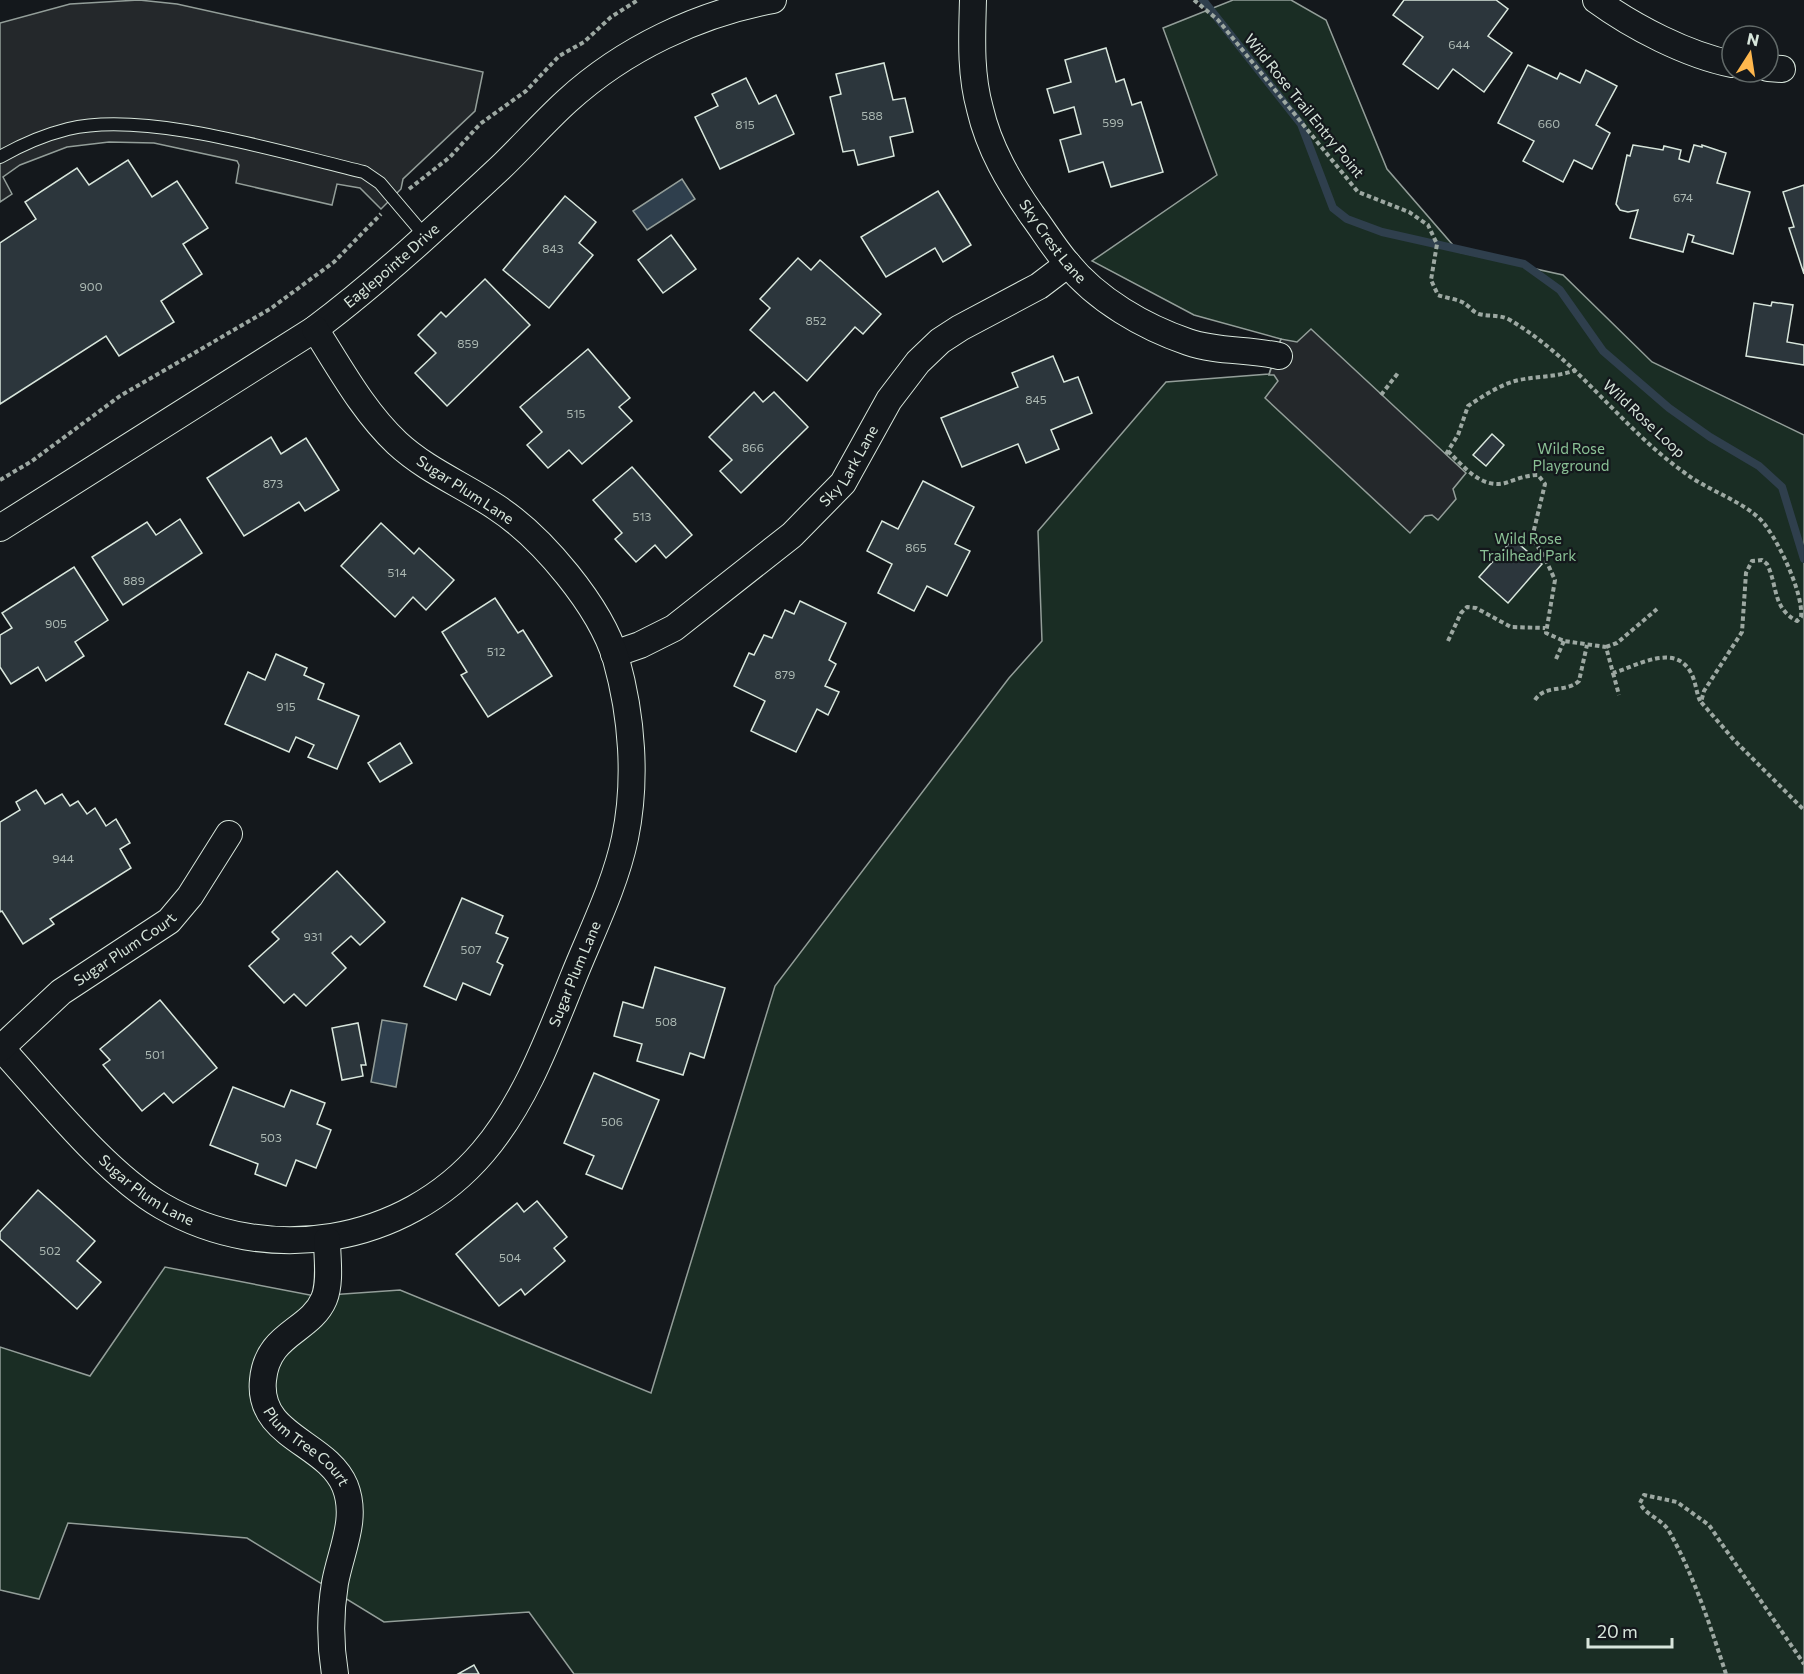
<svg xmlns="http://www.w3.org/2000/svg" width="1804" height="1674" font-family="Commissioner,sans-serif">
<style>
.green{fill:#1a2d24;stroke:#939e99;stroke-width:1.5}
.parking{fill:#24282b;stroke:#939e99;stroke-width:1.5}
.water{fill:#2f3f4d;stroke:#939e99;stroke-width:1.5}
.lines{fill:none;stroke-linecap:round;stroke-linejoin:round}
.stream{stroke:#2f3f4d;stroke-width:8}
.building{fill:#2c363c;stroke:#d8e6dc;stroke-width:1.5}
.service-casing{stroke:#d8e6dc;stroke-width:14}
.minor-casing{stroke:#d8e6dc;stroke-width:28}
.path{stroke:#9da8a2;stroke-width:4;stroke-dasharray:4.5 3;stroke-linecap:butt}
.service{stroke:#14181c;stroke-width:12}
.minor{stroke:#14181c;stroke-width:26}
.labels{text-anchor:middle;stroke-width:4.5;stroke-linejoin:round;paint-order:stroke}
.number-label{font-size:12px;fill:#adbab4}
.street-label{font-size:15px;fill:#d8e6dc;stroke:#14181c}
.park-label{font-size:15px;fill:#8ac095;stroke:#14181c}
</style>
<rect width="100%" height="100%" fill="#14181c"/>
<path class="green" d="M1233 0H1291L1326 20 1387 169 1459 252 1563 275 1652 362 1804 435V1674H574L529 1612 384 1622 247 1538 68 1523 39 1599 0 1590V1347L90 1376 165 1267 315 1296 400 1290 651 1393 775 986 1009 678 1042 641 1038 531 1166 382 1269 374 1281 339 1194 315 1092 261 1217 175 1163 28Z"/>
<g class="parking">
<path d="M139 0 177 4 483 72 475 111 403 179 401 189 381 209 360 188 337 184 332 205 236 183 239 165 237 161 154 143 109 142 67 147 20 165 3 177 12 194 0 202V23L70 4Z"/>
<path d="M1311 329 1466 473 1453 489 1456 499 1438 520 1432 515 1425 516 1410 533 1265 398 1278 381 1274 375H1269L1281 339 1297 342Z"/>
</g>
<g class="water">
<path d="M682 179 695 199 647 230 633 211Z"/>
<path d="M382 1020 407 1024 396 1087 371 1082Z"/>
</g>
<g class="lines">
<path class="stream" d="M1203 0 1301 124 1333 208 1347 219 1382 232 1524 264 1560 290 1603 351 1669 408 1710 437 1759 466 1782 487 1804 559"/>
</g>
<g class="building">
<path d="M1404 0H1496L1508 9 1488 36 1512 53 1484 92 1453 69 1438 89 1403 64 1423 37 1393 15Z"/>
<path d="M1106 48 1116 82 1124 79 1132 105 1141 102 1163 172 1111 187 1103 162 1069 172 1060 140 1081 134 1074 107 1054 113 1047 89 1071 82 1065 60Z"/>
<path d="M884 63 893 100 905 98 913 132 890 137 894 156 858 165 854 150 843 152 830 97 841 94 836 74Z"/>
<path d="M1528 65 1557 79 1560 73 1580 83 1586 70 1617 86 1596 125 1610 133 1592 169 1574 160 1563 182 1523 161 1534 141 1498 123Z"/>
<path d="M746 78 759 104 776 95 794 134 720 169 695 117 718 106 712 94Z"/>
<path d="M1633 145 1663 150 1664 146 1681 150 1679 159 1689 162 1694 145 1702 147V145L1726 153 1717 183 1750 192 1733 254 1692 242 1694 236 1688 234 1683 252 1630 238 1638 210 1628 212 1620 210 1616 204 1627 155 1630 156Z"/>
<path d="M128 160 152 197 177 181 208 228 183 244 202 274 161 301 174 322 119 356 106 336 0 404V243L36 219 25 202 77 168 89 185Z"/>
<path d="M1804 185V274L1789 228 1794 227 1783 192Z"/>
<path d="M938 191 971 245 943 262 935 248 886 277 861 237Z"/>
<path d="M565 196 596 222 579 243 593 255 549 308 503 270Z"/>
<path d="M671 235 696 269 663 293 638 260Z"/>
<path d="M798 258 811 270 820 260 881 314 863 334 855 327 807 381 750 330 770 308 760 299Z"/>
<path d="M485 279 530 325 447 406 415 373 436 353 418 335 441 312 446 317Z"/>
<path d="M1772 302 1793 305 1787 342 1804 345V365L1746 356 1754 303 1771 306Z"/>
<path d="M588 349 630 398 619 407 632 421 582 464 569 450 548 468 527 445 542 432 520 407Z"/>
<path d="M1053 356 1064 382 1078 377 1092 413 1051 430 1059 449 1026 463 1018 444 962 467 941 418 1018 387 1012 373Z"/>
<path d="M754 392 763 402 774 392 808 427 741 493 720 471 732 460 709 437Z"/>
<path d="M1492 434 1504 445 1486 466 1473 455Z"/>
<path d="M271 437 281 454 306 438 339 490 305 511 299 502 244 536 207 478Z"/>
<path d="M632 467 692 535 666 558 655 545 636 562 615 539 622 533 593 500Z"/>
<path d="M923 481 974 507 955 544 970 551 947 596 927 586 914 611 878 593 892 564 867 551 882 521 898 529Z"/>
<path d="M180 519 202 553 123 605 92 557 147 522 156 535Z"/>
<path d="M381 523 414 554 419 548 454 580 426 610 413 597 395 617 341 566Z"/>
<path d="M1513 539 1542 564 1508 603 1479 577Z"/>
<path d="M74 567 108 620 75 642 84 656 46 681 38 667 11 684 0 667V635L12 628 2 613Z"/>
<path d="M495 598 518 633 523 630 552 676 488 717 461 675 467 672 442 632Z"/>
<path d="M800 601 846 623 829 660 836 664 825 686 839 692 828 715 817 709 796 752 751 731 765 701 734 686 749 653 754 655 764 635 772 638 785 610 794 614Z"/>
<path d="M276 654 307 668 304 675 324 684 318 699 359 716 337 769 308 757 314 745 296 737 289 752 225 724 248 672 265 680Z"/>
<path d="M400 743 412 763 380 782 368 763Z"/>
<path d="M36 790 45 804 62 794 70 806 78 801 87 814 95 808 106 826 116 819 130 843 120 849 131 868 50 919 54 924 23 944 2 911 0 912V822L20 810 16 802Z"/>
<path d="M337 871 385 922 360 945 351 936 332 953 346 968 306 1006 294 994 284 1003 249 966 279 939 272 932Z"/>
<path d="M462 898 503 916 496 933 508 938 497 962 503 965 490 995 463 983 456 1000 424 986Z"/>
<path d="M655 967 725 988 704 1058 690 1053 683 1075 637 1061 642 1044 614 1036 623 1002 643 1008Z"/>
<path d="M160 1000 217 1068 173 1103 164 1093 142 1111 103 1065 110 1060 100 1049Z"/>
<path d="M358 1023 366 1065H361L363 1076 342 1080 332 1028Z"/>
<path d="M594 1073 659 1100 622 1189 586 1174 594 1156 564 1143Z"/>
<path d="M233 1087 284 1107 291 1090 325 1103 317 1124 331 1130 316 1168 296 1160 286 1186 255 1174 258 1164 210 1145Z"/>
<path d="M38 1190 95 1241 77 1261 101 1282 77 1309 0 1239V1232Z"/>
<path d="M537 1201 567 1237 554 1248 565 1261 525 1295 521 1289 499 1306 456 1254 517 1203 524 1212Z"/>
<path d="M474 1665 479 1674H458Z"/>
</g>
<g class="lines">
<g class="service-casing">
<path id="service" d="M0 157C21 145 44 135 68 129 147 110 283 153 364 172L380 183 425 236"/>
</g>
<g class="minor-casing">
<g id="minor">
<path id="s1" d="M973 0C972 37 970 73 980 109 989 148 1009 182 1032 215 1044 231 1054 248 1067 263 1097 300 1144 327 1188 342 1217 352 1249 349 1279 356"/>
<path d="M1596 0C1633 27 1687 55 1732 64"/>
<path d="M1768 68 1782 69"/>
<path id="s2" d="M0 528 315 329C380 280 440 224 500 168 523 146 544 122 567 101 624 49 698 14 773 0"/>
<path id="s3" d="M614 654 640 645 674 628 792 535 843 483 889 400 918 362 940 341 960 328 1039 286 1068 264"/>
<path id="s4" d="M0 1047C45 1096 105 1173 162 1206 267 1267 404 1245 483 1152 525 1103 549 1037 573 978 591 933 615 886 625 838 637 780 632 716 616 659 600 606 542 537 496 507 463 485 426 470 397 443 363 411 340 368 315 329"/>
<path id="s5" d="M1 1048 61 992 169 921 190 896 229 834"/>
<path id="s6" d="M327 1240C327 1257 331 1282 324 1299 310 1332 267 1333 263 1380 257 1437 327 1442 345 1486 358 1519 341 1550 335 1583 330 1613 330 1644 335 1674"/>
</g>
</g>
<g class="path">
<path d="M1194 0 1218 20 1358 192 1409 212 1428 225 1437 244 1431 280 1438 295C1446 298 1457 299 1464 303 1469 306 1473 312 1479 314 1490 317 1499 314 1510 320 1578 360 1621 428 1685 473 1707 490 1738 499 1759 518 1776 534 1804 594 1801 617L1797 621C1772 608 1778 586 1767 564L1762 560 1752 561 1746 573 1742 632 1704 691 1701 702 1734 740 1804 810"/>
<path d="M409 189 450 157 480 124 526 91 559 56 584 42 611 17 638 0"/>
<path d="M1381 395 1398 373"/>
<path d="M1448 451C1463 466 1481 489 1505 483 1515 480 1526 475 1538 475L1545 484 1532 538 1544 556 1555 580 1546 633 1564 641 1606 647 1613 673C1637 666 1675 642 1691 673 1696 682 1696 692 1700 701"/>
<path d="M1446 454 1458 435 1468 406C1483 396 1501 384 1519 380 1539 376 1557 377 1576 370"/>
<path d="M0 480 32 461 120 396 270 309 334 262 381 214"/>
<path d="M1448 641 1461 613 1467 607 1476 608 1511 627 1545 628"/>
<path d="M1606 647 1617 643 1657 609"/>
<path d="M1556 659 1564 641"/>
<path d="M1613 673 1619 695"/>
<path d="M1535 700C1545 684 1566 693 1579 681L1587 645"/>
<path d="M1726 1674C1710 1625 1694 1576 1669 1531 1662 1519 1645 1515 1640 1503L1644 1495 1677 1502 1709 1525 1804 1664"/>
</g>
<use href="#service" class="service"/>
<use href="#minor" class="minor"/>
</g>
<g class="labels">
<g class="number-label">
<text x="1459" y="49">644</text>
<text x="872" y="120">588</text>
<text x="1113" y="127">599</text>
<text x="1549" y="128">660</text>
<text x="745" y="129">815</text>
<text x="1683" y="202">674</text>
<text x="553" y="253">843</text>
<text x="91" y="291">900</text>
<text x="816" y="325">852</text>
<text x="468" y="348">859</text>
<text x="1036" y="404">845</text>
<text x="576" y="418">515</text>
<text x="753" y="452">866</text>
<text x="273" y="488">873</text>
<text x="642" y="521">513</text>
<text x="916" y="552">865</text>
<text x="397" y="577">514</text>
<text x="134" y="585">889</text>
<text x="56" y="628">905</text>
<text x="496" y="656">512</text>
<text x="785" y="679">879</text>
<text x="286" y="711">915</text>
<text x="63" y="863">944</text>
<text x="313" y="941">931</text>
<text x="471" y="954">507</text>
<text x="666" y="1026">508</text>
<text x="155" y="1059">501</text>
<text x="612" y="1126">506</text>
<text x="271" y="1142">503</text>
<text x="50" y="1255">502</text>
<text x="510" y="1262">504</text>
</g>
<g class="street-label">
<text transform="translate(1304 106) rotate(51)" y="5">Wild Rose Trail Entry Point</text>
<text dy="5" stroke="none"><textPath href="#s1" startOffset="262">Sky Crest Lane</textPath></text>
<text dy="5" stroke="none"><textPath href="#s2" startOffset="472">Eaglepointe Drive</textPath></text>
<text transform="translate(1644 419) rotate(43)" y="5">Wild Rose Loop</text>
<text dy="5" stroke="none"><textPath href="#s3" startOffset="306">Sky Lark Lane</textPath></text>
<text transform="translate(465 490) rotate(33)" y="5">Sugar Plum Lane</text>
<text dy="5" stroke="none"><textPath href="#s5" startOffset="159">Sugar Plum Court</textPath></text>
<text dy="5" stroke="none"><textPath href="#s4" startOffset="782">Sugar Plum Lane</textPath></text>
<text dy="5" stroke="none"><textPath href="#s4" startOffset="206">Sugar Plum Lane</textPath></text>
<text dy="5" stroke="none"><textPath href="#s6" startOffset="248">Plum Tree Court</textPath></text>
</g>
<g class="park-label">
<text x="1571" y="454">Wild Rose<tspan x="1571" dy="17">Playground</tspan></text>
<text x="1528" y="544">Wild Rose<tspan x="1528" dy="17">Trailhead Park</tspan></text>
</g>
</g>
<g transform="translate(1750 54) rotate(12)"><circle r="28" fill="#14181c" stroke="#626a69" stroke-width="1.5"/>
<path d="M0-4.5L10 22L0 15L-10 22Z" fill="#ffb74d"/>
<text y="-9" font-size="16" font-weight="bold" text-anchor="middle" fill="#d8e6dc">N</text>
</g>
<path d="M1588 1638v9h84v-9" fill="none" stroke="#d8e6dc" stroke-width="3"/>
<text x="1597" y="1638" font-size="18" fill="#d8e6dc" stroke="#14181c" stroke-width="4.5" paint-order="stroke">20 m</text>
</svg>
